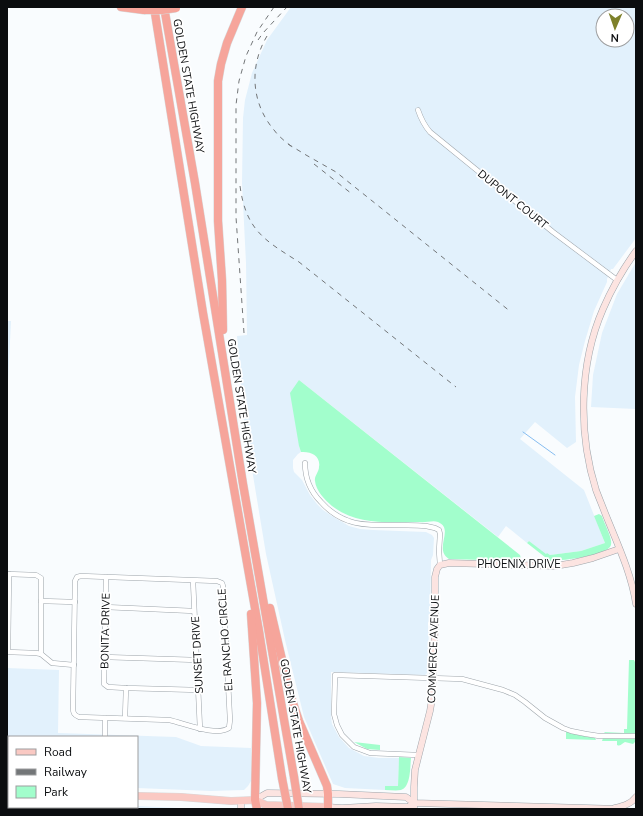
<svg xmlns="http://www.w3.org/2000/svg" width="643" height="816" font-family="'Nunito Sans',sans-serif">
<style>
.built{fill:#e2f1fc;fill-rule:evenodd}
.green{fill:#a2fecc}
.lines{fill:none;stroke-linecap:round;stroke-linejoin:round}
.stream{stroke:#86bdf1;stroke-width:1}
.street-casing{stroke:#9ea5ab;stroke-width:5.5}
.secondary-casing{stroke:#9ea5ab;stroke-width:7}
.primary-casing{stroke:#d8d8d9;stroke-width:8}
.highway-casing{stroke:#d8d8d9;stroke-width:9}
.street{stroke:#fff;stroke-width:4.5}
.secondary{stroke:#fce4e1;stroke-width:6}
.primary{stroke:#fac9c3;stroke-width:7}
.highway{stroke:#f6a59b;stroke-width:8}
.rail{stroke:#737678;stroke-width:1;stroke-dasharray:5 5;stroke-linecap:butt}
.highway-bridge-casing{stroke:#d8d8d9;stroke-width:9;stroke-linecap:butt}
.highway-bridge{stroke:#f6a59b;stroke-width:8}
.labels{text-anchor:middle;stroke-width:3.5;stroke-linejoin:round;paint-order:stroke}
.street-label{font-size:11px;fill:#0b0d0f;stroke:#fff}
</style>
<rect width="100%" height="100%" fill="#f9fcfe"/>
<g class="built">
<path d="M291 7H636V238L613 269H611L607 279V282L594 311 585 341 579 365 575 397 576 442 567 448 535 422 520 439 584 490 605 543 581 551 550 555 547 553 546 555 529 541 527 543 506 526 498 537 299 380V446L301 452 298 454 293 460V468L294 472 302 480 310 495 317 504 323 510 332 516 349 526 360 529 373 530 426 532 432 535 434 538 433 555 431 560 430 620 428 623V629L429 630 427 673 425 675 331 672V717L332 724 339 737 349 748 364 756 379 758H399L398 786H385V790L345 788 333 784 304 717 285 640 266 554 244 421 237 336 247 335 246 263 242 183 243 118 245 100 252 73 267 40ZM603 16H627V40H603Z"/>
<path d="M636 262V409L591 407 593 375 602 333 617 294Z"/>
<path d="M7 321H11L7 403Z"/>
<path d="M7 668 59 670 58 733 176 737 201 746 251 748V781L248 786 244 790 211 791 137 788V737H9V784H7Z"/>
<path d="M7 800H9V807H52V809H7Z"/>
<path d="M137 806 199 809H62V807H137Z"/>
</g>
<g class="green">
<path d="M299 380 520 555 521 559 517 561 449 559C433 549 455 529 438 522 433 520 425 523 420 522 389 522 358 526 332 506 325 500 316 491 315 481 314 476 319 472 319 467 321 456 311 451 301 452L299 446 290 393Z"/>
<path d="M599 514 602 516C604 523 613 539 611 545 608 556 563 560 552 561H550L527 543 529 541 546 554 547 553 550 555 581 551 605 543 594 516Z"/>
<path d="M629 660H634L635 662V735L605 733 604 732 624 733V729H627Z"/>
<path d="M566 732H568L578 735 595 738 596 740 566 739Z"/>
<path d="M603 738 635 739V742L633 744 625 742C622 743 621 747 617 745V741H602Z"/>
<path d="M354 742 380 745V750L367 749Z"/>
<path d="M399 757 411 758C410 767 411 787 401 790 396 791 390 790 385 790V786H398Z"/>
</g>
<g class="lines">
<path class="stream" d="M523 432 555 455"/>
<g class="street-casing">
<g id="street">
<path d="M418 110C421 119 424 125 430 132L553 232 617 280"/>
<path d="M305 463C305 478 310 491 321 502 329 511 337 517 349 521 359 525 371 525 382 525 397 525 411 525 426 526L435 528 439 530 440 534 439 551 440 565"/>
<path d="M7 574 36 575 41 578V654"/>
<path d="M81 576 217 581 222 583 223 586 230 720 229 728C216 737 184 723 169 720L79 717C74 715 73 713 73 708L75 581 77 577Z"/>
<path d="M106 577 104 684 108 687 126 688 198 690"/>
<path d="M193 581 200 729"/>
<path d="M41 601 75 602"/>
<path d="M105 607 194 611"/>
<path d="M7 652 36 653 41 654 52 663 74 665"/>
<path d="M8 652 9 574"/>
<path d="M104 657 197 660"/>
<path d="M125 718 126 688"/>
<path d="M105 737V718"/>
<path d="M418 755 370 753 354 747 342 735 337 725 334 714 335 675 462 679 503 690 515 695 525 702 545 718 563 728 571 731 586 734 599 736H636"/>
</g>
</g>
<g class="secondary-casing">
<g id="secondary">
<path d="M636 251C623 269 612 288 603 309 579 364 578 433 596 490 599 498 602 505 605 513 617 543 631 572 636 604"/>
<path d="M255 800 267 793 339 794 406 797 414 803 621 809"/>
<path d="M328 807 342 808 376 806 408 807 414 803"/>
<path d="M615 808C623 806 631 804 636 797"/>
<path d="M57 809V807"/>
<path d="M241 809V801"/>
<path d="M414 809V787L415 770 418 758 430 711 432 699 435 626V577L437 569 440 565 449 563 555 566 573 563 593 558 619 549"/>
</g>
</g>
<g class="primary-casing">
<g id="primary">
<path d="M7 794H9"/>
<path d="M137 796 181 797 231 801 255 800 266 805 328 807"/>
</g>
</g>
<g class="highway-casing">
<g id="highway">
<path d="M121 7 144 10"/>
<path d="M154 7 203 313 259 631 282 778"/>
<path d="M164 7 195 183 243 484 294 777"/>
<path d="M223 330 222 280 218 221V81L221 64 227 43 242 7"/>
<path d="M270 608 290 694 299 721 327 786 328 794V809"/>
<path d="M251 614 257 703 255 800 257 809"/>
</g>
</g>
<use href="#street" class="street"/>
<use href="#secondary" class="secondary"/>
<use href="#primary" class="primary"/>
<use href="#highway" class="highway"/>
<g class="rail">
<path d="M267 36C249 66 251 103 274 130 279 137 286 142 292 147"/>
<path d="M258 40 263 33 287 7"/>
<path d="M288 144 306 155 336 172 511 312"/>
<path d="M314 164 352 194"/>
<path d="M240 186C246 230 264 240 299 262L456 387"/>
<path d="M244 333 236 217V105L239 81 246 56 257 32 274 7"/>
</g>
<g class="highway-bridge-casing">
<g id="highway-bridge">
<path d="M144 10H162L176 8"/>
<path d="M294 777 299 809"/>
<path d="M282 778 288 809"/>
</g>
</g>
<use href="#highway-bridge" class="highway-bridge"/>
</g>
<g class="labels">
<g class="street-label">
<text transform="translate(189 86) rotate(80)" y="4">GOLDEN STATE HIGHWAY</text>
<text transform="translate(513 199) rotate(39)" y="4">DUPONT COURT</text>
<text transform="translate(242 406) rotate(81)" y="4">GOLDEN STATE HIGHWAY</text>
<text x="519" y="568">PHOENIX DRIVE</text>
<text transform="translate(105 631) rotate(-89)" y="4">BONITA DRIVE</text>
<text transform="translate(225 640) rotate(-94)" y="4">EL RANCHO CIRCLE</text>
<text transform="translate(433 649) rotate(-88)" y="4">COMMERCE AVENUE</text>
<text transform="translate(197 655) rotate(-93)" y="4">SUNSET DRIVE</text>
<text transform="translate(296 726) rotate(80)" y="4">GOLDEN STATE HIGHWAY</text>
</g>
</g>
<rect width="643" height="816" fill="none" stroke="#0b0d0f" stroke-width="16"/>
<rect x="8" y="736" width="130" height="72" fill="#ffffff" stroke="#9d9e9f"/>
<rect x="16" y="749" width="20" height="6" fill="#fac9c3" stroke="#9d9e9f"/>
<text x="44" y="756" font-size="12" fill="#0b0d0f">Road</text>
<rect x="16" y="769" width="20" height="6" fill="#737678" stroke="#9d9e9f"/>
<text x="44" y="776" font-size="12" fill="#0b0d0f">Railway</text>
<rect x="16" y="786" width="20" height="12" fill="#a2fecc" stroke="#9d9e9f"/>
<text x="44" y="796" font-size="12" fill="#0b0d0f">Park</text>
<g transform="translate(615 28) rotate(182)"><circle r="19" fill="#ffffff" stroke="#9d9e9f"/>
<path d="M0-3L7 15L0 10L-7 15Z" fill="#7e812b"/>
<text y="-6" font-size="11" font-weight="bold" text-anchor="middle" fill="#0b0d0f">N</text>
</g>
</svg>
